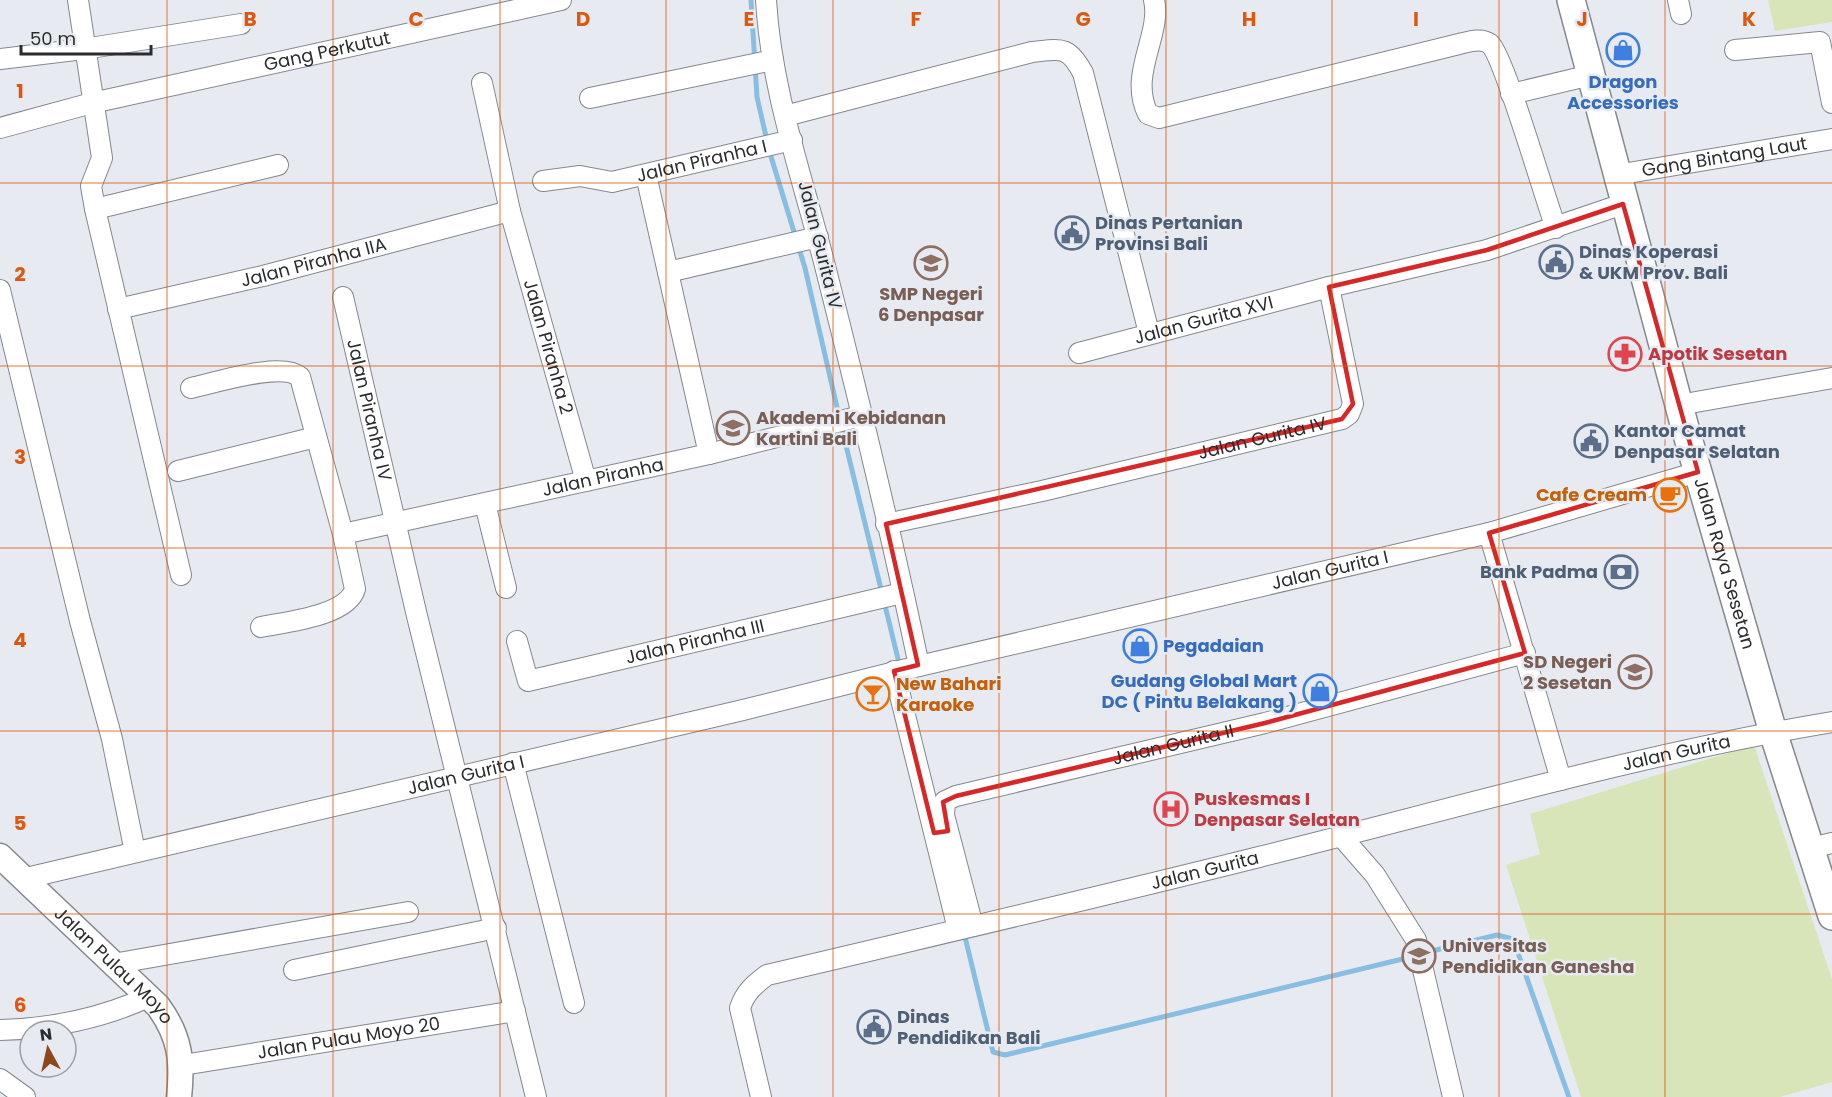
<svg xmlns="http://www.w3.org/2000/svg" width="1832" height="1097" font-family="Poppins,sans-serif">
<style>
.green{fill:#d7e5b8}
.lines{fill:none;stroke-linecap:round;stroke-linejoin:round}
.stream{stroke:#88bee1;stroke-width:5}
.minor-casing{stroke:#84888d;stroke-width:22}
.tertiary-casing{stroke:#84888d;stroke-width:27}
.secondary-casing{stroke:#84888d;stroke-width:30}
.minor{stroke:#fff;stroke-width:20}
.tertiary{stroke:#fff;stroke-width:24}
.secondary{stroke:#fff;stroke-width:27}
.marked{fill:none;stroke:#d62828;stroke-width:4.5;stroke-linejoin:round}
.grid{fill:none;stroke:#de570e;stroke-width:1.5;stroke-opacity:0.55}
.labels{text-anchor:middle;stroke-width:5;stroke-linejoin:round;paint-order:stroke}
.street-label{font-size:18px;fill:#2a2c2e;stroke:#e7ebf1}
.shop-label{font-size:18px;font-weight:bold;fill:#366cbe;stroke:#e7ebf1}
.service-label{font-size:18px;font-weight:bold;fill:#4e5e75;stroke:#e7ebf1;text-anchor:start}
.education-label{font-size:18px;font-weight:bold;fill:#785e54;stroke:#e7ebf1;text-anchor:start}
.health-label{font-size:18px;font-weight:bold;fill:#be3a42;stroke:#e7ebf1;text-anchor:start}
.food-label{font-size:18px;font-weight:bold;fill:#c56008;stroke:#e7ebf1;text-anchor:end}
.grid-label{font-size:20px;text-anchor:middle;font-weight:bold;fill:#de570e;stroke:#e7ebf1;stroke-width:5;stroke-linejoin:round;paint-order:stroke}
</style>
<rect width="100%" height="100%" fill="#e7ebf1"/>
<g class="green">
<path d="M1768 0H1832V22L1775 31Z"/>
<path d="M1754 745 1832 979V1082L1780 1097H1581L1506 865 1540 854 1530 814Z"/>
</g>
<g class="lines">
<g class="stream">
<path d="M751 0 757 97 767 141"/>
<path d="M769 150 805 268 839 416"/>
<path d="M841 425 900 667"/>
<path d="M964 933 993 1052 1005 1055 1415 956"/>
<path d="M1424 953 1497 935 1513 939 1569 1097"/>
</g>
<g class="minor-casing">
<g id="minor">
<path d="M78 0 102 158 91 186 95 209 181 575"/>
<path d="M1154 0C1162 35 1128 74 1148 114L1159 118 1459 44C1468 42 1481 37 1490 44 1504 56 1545 199 1556 228"/>
<path d="M1678 0 1681 14"/>
<path d="M1735 50 1820 42 1832 103"/>
<path d="M0 59 84 49 241 24"/>
<path id="s1" d="M482 83 510 211 586 481"/>
<path d="M1511 94 1591 75"/>
<path d="M590 98 773 60"/>
<path d="M785 116 1032 52C1061 49 1068 45 1083 73L1149 333"/>
<path id="s2" d="M0 128 92 103 561 0"/>
<path d="M646 175 709 454"/>
<path id="s3" d="M1616 175 1832 139"/>
<path id="s4" d="M543 181 580 176 612 182 792 140"/>
<path d="M95 209 278 165"/>
<path d="M668 272 818 237"/>
<path d="M0 290 80 621 112 739 135 852"/>
<path id="s5" d="M343 297 417 616 536 1097"/>
<path id="s6" d="M118 309 263 276 510 211"/>
<path id="s7" d="M1079 353 1329 287 1487 250 1623 204"/>
<path d="M191 388C215 383 282 361 300 377L343 534 355 589C347 616 286 622 261 627"/>
<path d="M1679 405 1832 378"/>
<path d="M178 471 316 437"/>
<path d="M485 504 506 588"/>
<path id="s8" d="M886 524 1042 491 1342 419 1349 414 1353 404 1329 287"/>
<path d="M1489 533 1561 780"/>
<path id="s9" d="M343 534 709 454 861 416"/>
<path id="s10" d="M517 641 528 681 902 593"/>
<path id="s11" d="M919 666 1489 533 1698 472"/>
<path d="M894 671 958 929"/>
<path d="M513 763 574 1003"/>
<path d="M1341 836 1375 875 1416 940 1453 1097"/>
<path d="M1810 848 1832 843"/>
<path id="s12" d="M22 879 743 710 919 666C891 531 858 396 824 262 802 176 771 89 766 0"/>
<path id="s13" d="M973 926 944 815 945 801 956 796 1265 723 1525 653"/>
<path d="M113 964 408 912"/>
<path d="M294 970 496 928"/>
<path d="M0 1030C50 1029 103 1018 148 997"/>
<path id="s14" d="M183 1065 515 1011"/>
<path d="M0 1079 25 1097"/>
<path id="s15" d="M761 1097 740 1008C745 992 755 984 767 975 931 936 1096 898 1259 857 1449 810 1639 754 1832 722"/>
</g>
</g>
<g class="tertiary-casing">
<g id="tertiary">
<path id="s16" d="M0 856 158 1006C180 1036 183 1061 179 1097"/>
</g>
</g>
<g class="secondary-casing">
<g id="secondary">
<path id="s17" d="M1571 0 1684 424 1773 732 1832 916"/>
</g>
</g>
<use href="#minor" class="minor"/>
<use href="#tertiary" class="tertiary"/>
<use href="#secondary" class="secondary"/>
</g>
<path class="marked" d="M1623 204 1698 472 1489 533 1525 653 1265 723 956 796 943 802 948 831 934 833 894 671 918 665 886 524 1342 419 1353 404 1329 287 1487 250Z"/>
<path class="grid" d="M167 0V1097M333 0V1097M500 0V1097M666 0V1097M833 0V1097M999 0V1097M1166 0V1097M1332 0V1097M1499 0V1097M1665 0V1097M0 183H1832M0 366H1832M0 548H1832M0 731H1832M0 914H1832"/>
<defs>
<g id="shop-ring" transform="scale(1.725)"><circle r="9.5" fill="#e7ebf1" stroke="#3f7fe0" stroke-width="1.5"/><path d="M-5-2.5h2.3a2.7 3.5 0 0 1 5.4 0H5L5.5 6h-11ZM-1.5-2.5h3a1.5 2.3 0 0 0-3 0Z" fill="#3f7fe0"/></g>
<g id="civic-ring" transform="scale(1.725)"><circle r="9.5" fill="#e7ebf1" stroke="#5c6f8a" stroke-width="1.5"/><path d="M-.6-6.5H3V-4.5H.6V-3L4-1V1h2V6H-6V1h2V-1L-.6-3ZM-1.2 2.5V6h2.4V2.5Z" fill="#5c6f8a"/></g>
<g id="school-ring" transform="scale(1.725)"><circle r="9.5" fill="#e7ebf1" stroke="#8d6e63" stroke-width="1.5"/><path d="M0-5L7-2L0 1L-7-2ZM-4 1L0 2.5L4 1V4Q0 6-4 4Z" fill="#8d6e63"/></g>
<g id="pharmacy-ring" transform="scale(1.725)"><circle r="9.5" fill="#e7ebf1" stroke="#e0444e" stroke-width="1.5"/><path d="M-2-6h4v4h4v4h-4v4h-4v-4h-4v-4h4Z" fill="#e0444e"/></g>
<g id="university-ring" transform="scale(1.725)"><circle r="9.5" fill="#e7ebf1" stroke="#8d6e63" stroke-width="1.5"/><path d="M0-5L7-2L0 1L-7-2ZM-4 1L0 2.5L4 1V4Q0 6-4 4Z" fill="#8d6e63"/></g>
<g id="cafe-ring" transform="scale(1.725)"><circle r="9.5" fill="#e7ebf1" stroke="#e8710a" stroke-width="1.5"/><path d="M-5.5-4.5H6V0H3Q3 3.5 0 3.5H-2.5Q-5.5 3.5-5.5 0ZM3-3.2v2h1.7v-2ZM-6 4.5H4V6H-6Z" fill="#e8710a"/></g>
<g id="bank-ring" transform="scale(1.725)"><circle r="9.5" fill="#e7ebf1" stroke="#5c6f8a" stroke-width="1.5"/><path d="M-6-4H6V4H-6ZM0-2.3a2.3 2.3 0 1 0 0 4.6a2.3 2.3 0 1 0 0-4.6Z" fill="#5c6f8a"/></g>
<g id="bar-ring" transform="scale(1.725)"><circle r="9.5" fill="#e7ebf1" stroke="#e8710a" stroke-width="1.5"/><path d="M-6-5H6L.8 .8V4.5H3.5V6h-7V4.5H-.8V.8Z" fill="#e8710a"/></g>
<g id="hospital-ring" transform="scale(1.725)"><circle r="9.5" fill="#e7ebf1" stroke="#e0444e" stroke-width="1.5"/><path d="M-5-5h3v3.5h4V-5h3V5h-3V1.5h-4V5h-3Z" fill="#e0444e"/></g>
</defs>
<g fill-rule="evenodd">
<use href="#shop-ring" x="1623" y="50"/>
<use href="#civic-ring" x="1072" y="233"/>
<use href="#civic-ring" x="1556" y="262"/>
<use href="#school-ring" x="931" y="263"/>
<use href="#pharmacy-ring" x="1625" y="354"/>
<use href="#university-ring" x="733" y="428"/>
<use href="#civic-ring" x="1591" y="441"/>
<use href="#cafe-ring" x="1670" y="495"/>
<use href="#bank-ring" x="1621" y="572"/>
<use href="#shop-ring" x="1140" y="646"/>
<use href="#school-ring" x="1635" y="672"/>
<use href="#shop-ring" x="1320" y="691"/>
<use href="#bar-ring" x="873" y="694"/>
<use href="#hospital-ring" x="1171" y="809"/>
<use href="#university-ring" x="1419" y="956"/>
<use href="#civic-ring" x="874" y="1027"/>
</g>
<g class="labels">
<g class="street-label">
<text dy="6" stroke="none"><textPath href="#s2" startOffset="336">Gang Perkutut</textPath></text>
<text dy="6" stroke="none"><textPath href="#s3" startOffset="110">Gang Bintang Laut</textPath></text>
<text dy="6" stroke="none"><textPath href="#s4" startOffset="162">Jalan Piranha I</textPath></text>
<text transform="translate(820 245) rotate(76)" y="6">Jalan Gurita IV</text>
<text dy="6" stroke="none"><textPath href="#s6" startOffset="201">Jalan Piranha IIA</textPath></text>
<text dy="6" stroke="none"><textPath href="#s7" startOffset="129">Jalan Gurita XVI</textPath></text>
<text dy="6" stroke="none"><textPath href="#s1" startOffset="272">Jalan Piranha 2</textPath></text>
<text dy="6" stroke="none"><textPath href="#s5" startOffset="116">Jalan Piranha IV</textPath></text>
<text dy="6" stroke="none"><textPath href="#s8" startOffset="386">Jalan Gurita IV</textPath></text>
<text dy="6" stroke="none"><textPath href="#s9" startOffset="266">Jalan Piranha</textPath></text>
<text dy="6" stroke="none"><textPath href="#s17" startOffset="584">Jalan Raya Sesetan</textPath></text>
<text dy="6" stroke="none"><textPath href="#s11" startOffset="422">Jalan Gurita I</textPath></text>
<text dy="6" stroke="none"><textPath href="#s10" startOffset="213">Jalan Piranha III</textPath></text>
<text dy="6" stroke="none"><textPath href="#s13" startOffset="364">Jalan Gurita II</textPath></text>
<text dy="6" stroke="none"><textPath href="#s15" startOffset="1071">Jalan Gurita</textPath></text>
<text dy="6" stroke="none"><textPath href="#s12" startOffset="456">Jalan Gurita I</textPath></text>
<text dy="6" stroke="none"><textPath href="#s15" startOffset="585">Jalan Gurita</textPath></text>
<text dy="6" stroke="none"><textPath href="#s16" startOffset="158">Jalan Pulau Moyo</textPath></text>
<text dy="6" stroke="none"><textPath href="#s14" startOffset="168">Jalan Pulau Moyo 20</textPath></text>
</g>
<g class="shop-label">
<text x="1623" y="88">Dragon<tspan x="1623" dy="21">Accessories</tspan></text>
<text x="1163" y="652" text-anchor="start">Pegadaian</text>
<text x="1297" y="687" text-anchor="end">Gudang Global Mart<tspan x="1297" dy="21">DC ( Pintu Belakang )</tspan></text>
</g>
<g class="service-label">
<text x="1095" y="229">Dinas Pertanian<tspan x="1095" dy="21">Provinsi Bali</tspan></text>
<text x="1579" y="258">Dinas Koperasi<tspan x="1579" dy="21">&amp; UKM Prov. Bali</tspan></text>
<text x="1614" y="437">Kantor Camat<tspan x="1614" dy="21">Denpasar Selatan</tspan></text>
<text x="1598" y="578" text-anchor="end">Bank Padma</text>
<text x="897" y="1023">Dinas<tspan x="897" dy="21">Pendidikan Bali</tspan></text>
</g>
<g class="education-label">
<text x="931" y="300" text-anchor="middle">SMP Negeri<tspan x="931" dy="21">6 Denpasar</tspan></text>
<text x="756" y="424">Akademi Kebidanan<tspan x="756" dy="21">Kartini Bali</tspan></text>
<text x="1612" y="668" text-anchor="end">SD Negeri<tspan x="1612" dy="21">2 Sesetan</tspan></text>
<text x="1442" y="952">Universitas<tspan x="1442" dy="21">Pendidikan Ganesha</tspan></text>
</g>
<g class="health-label">
<text x="1648" y="360">Apotik Sesetan</text>
<text x="1194" y="805">Puskesmas I<tspan x="1194" dy="21">Denpasar Selatan</tspan></text>
</g>
<g class="food-label">
<text x="1647" y="501">Cafe Cream</text>
<text x="896" y="690" text-anchor="start">New Bahari<tspan x="896" dy="21">Karaoke</tspan></text>
</g>
</g>
<g class="grid-label">
<text x="250" y="26">B</text>
<text x="416" y="26">C</text>
<text x="583" y="26">D</text>
<text x="749" y="26">E</text>
<text x="916" y="26">F</text>
<text x="1083" y="26">G</text>
<text x="1249" y="26">H</text>
<text x="1416" y="26">I</text>
<text x="1582" y="26">J</text>
<text x="1749" y="26">K</text>
<text x="20" y="98">1</text>
<text x="20" y="281">2</text>
<text x="20" y="464">3</text>
<text x="20" y="647">4</text>
<text x="20" y="830">5</text>
<text x="20" y="1012">6</text>
</g>
<g transform="translate(48 1049) rotate(352)"><circle r="28" fill="#e7ebf1" stroke="#9b9fa3" stroke-width="1.5"/>
<path d="M0-4.5L10 22L0 15L-10 22Z" fill="#8c471d"/>
<text y="-9" font-size="16" font-weight="bold" text-anchor="middle" fill="#2a2c2e">N</text>
</g>
<path d="M21 45v9h130v-9" fill="none" stroke="#2a2c2e" stroke-width="3"/>
<text x="30" y="45" font-size="18" fill="#2a2c2e" stroke="#e7ebf1" stroke-width="4.5" paint-order="stroke">50 m</text>
</svg>
